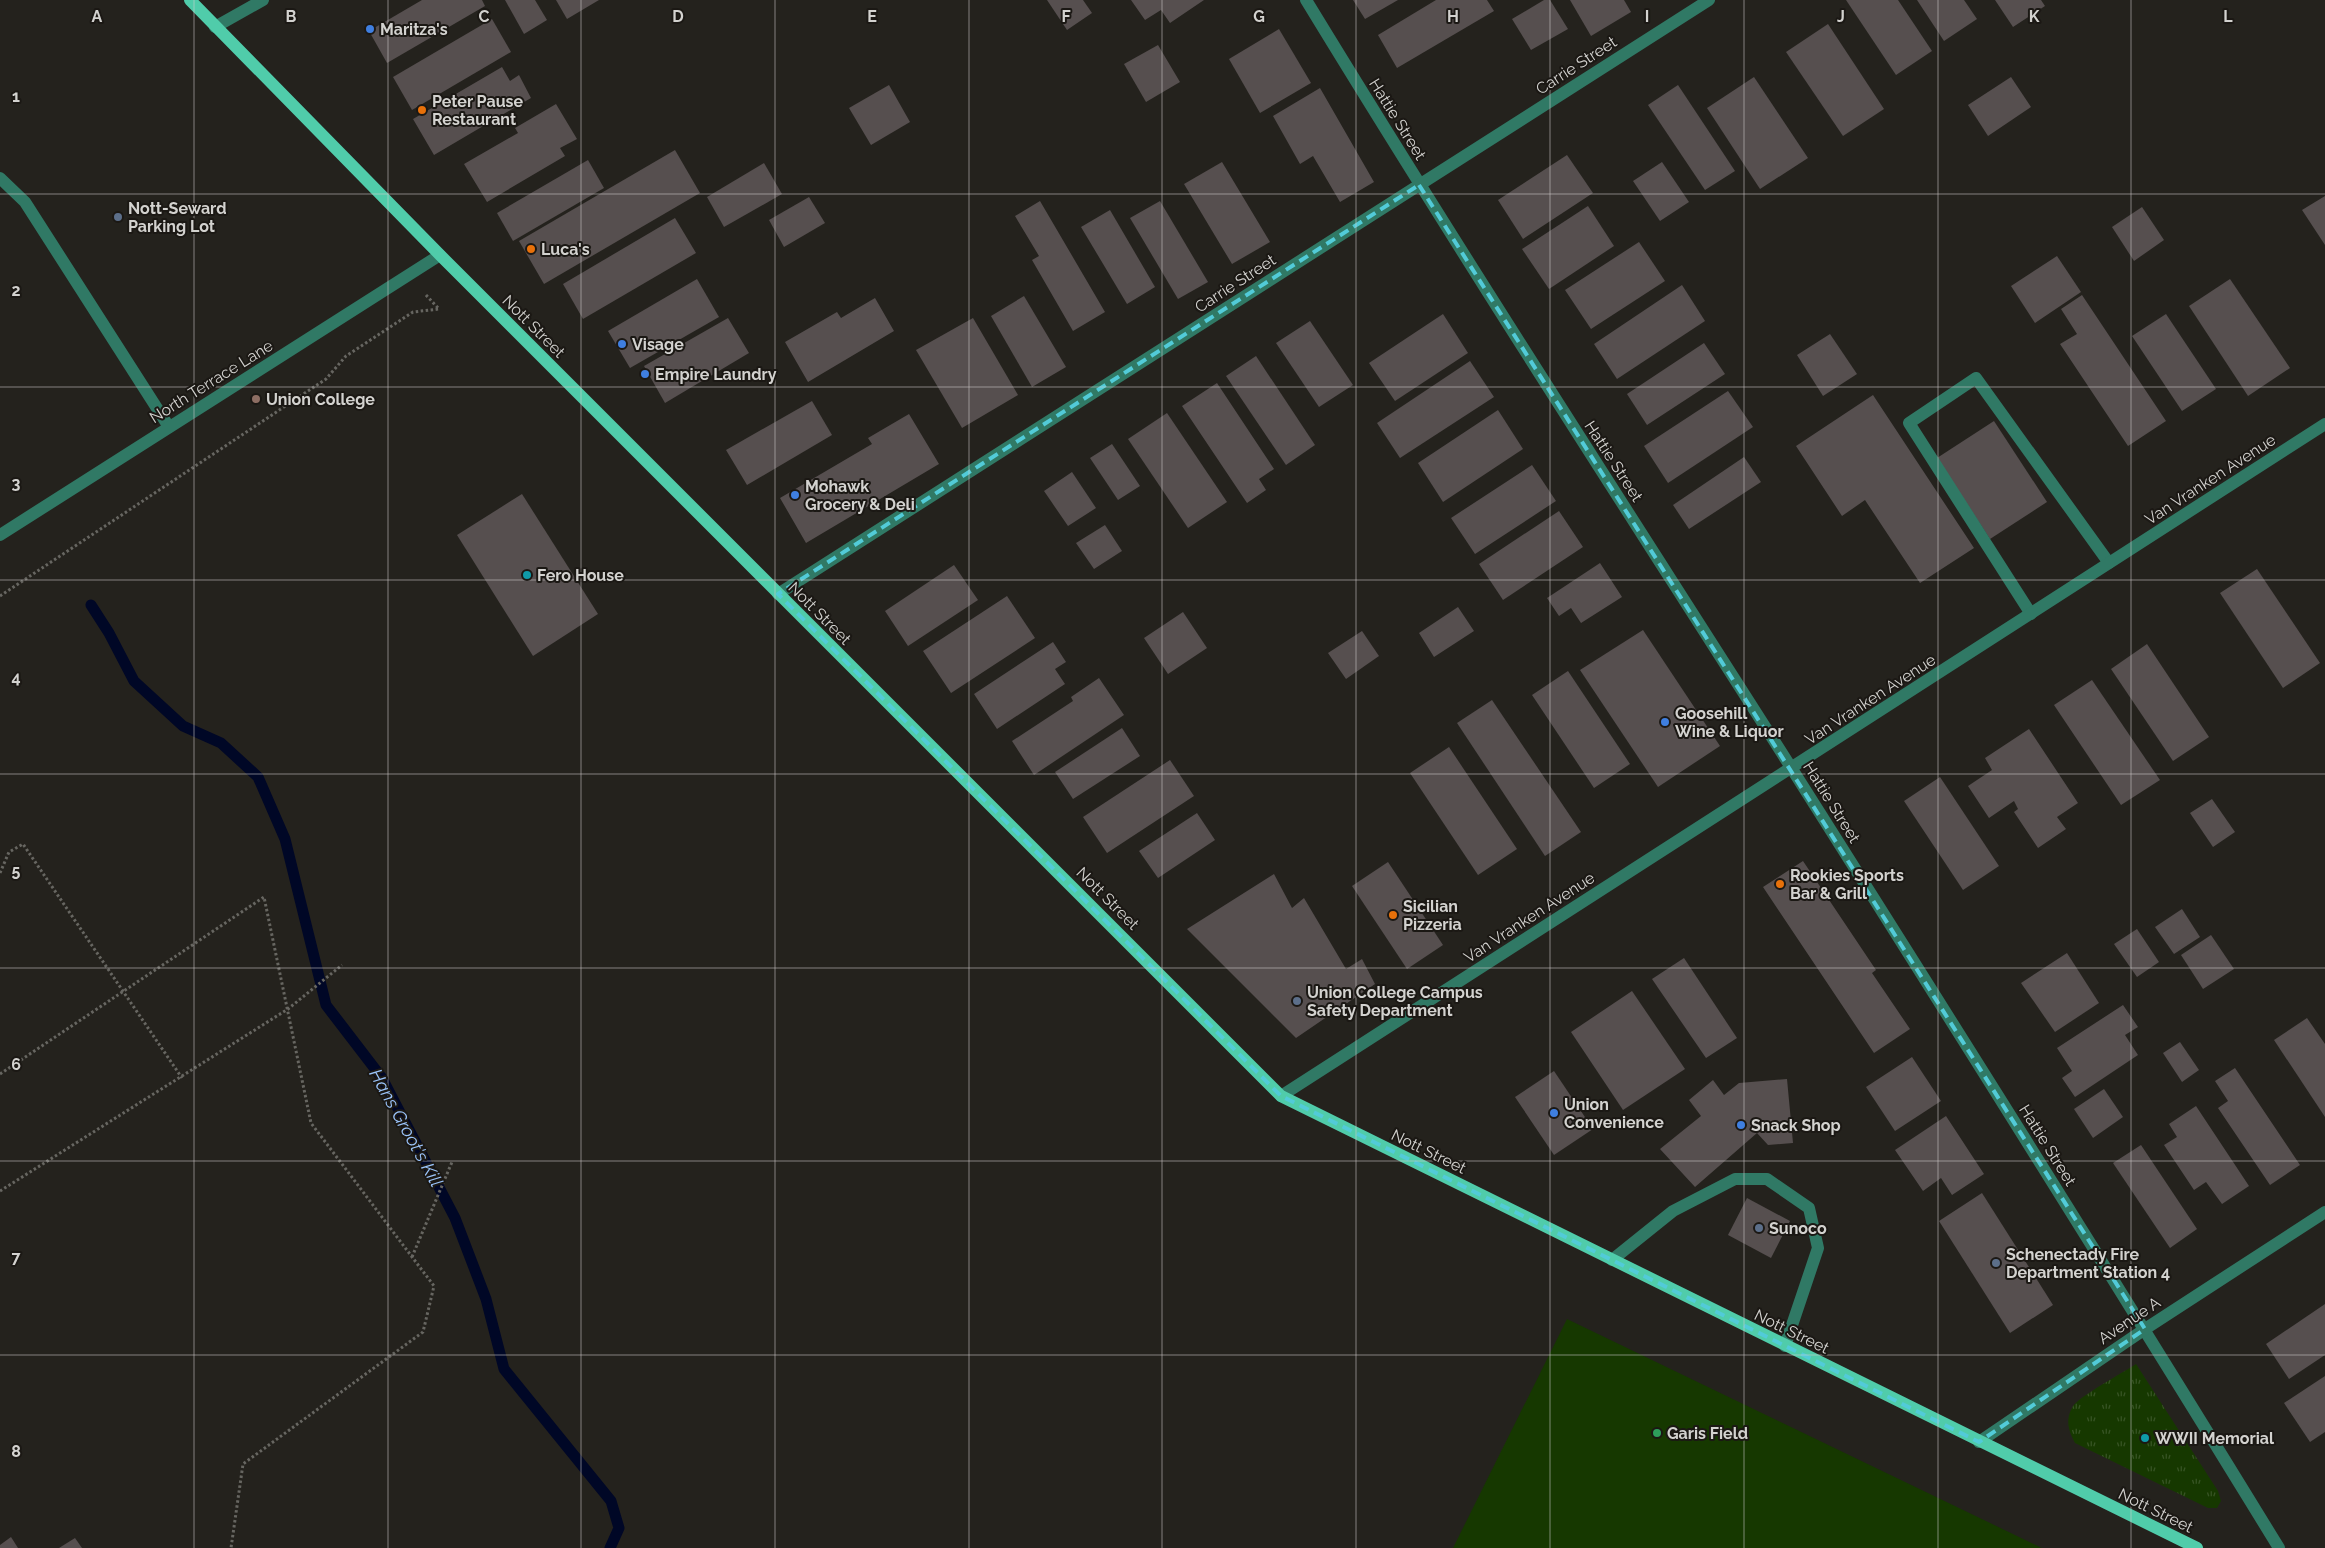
<svg xmlns="http://www.w3.org/2000/svg" width="2325" height="1548" font-family="Raleway,sans-serif">
<style>
.grass{fill:#163800}
.park{fill:url(#park-tufts)}
.lines{fill:none;stroke-linecap:round;stroke-linejoin:round}
.stream{stroke:#000726;stroke-width:11}
.building{fill:#564f4f}
.path{stroke:#676661;stroke-width:3;stroke-dasharray:2.5 2.5;stroke-linecap:butt}
.minor{stroke:#307965;stroke-width:12}
.major{stroke:#50ccaa;stroke-width:12}
.marked{fill:none;stroke:#52cbd8;stroke-width:4;stroke-dasharray:10 6;stroke-linejoin:round}
.grid{fill:none;stroke:#d3d2cf;stroke-width:1;stroke-opacity:0.55}
.shop-dot{fill:#3f7fe0;stroke:#1b1814;stroke-width:2}
.food-dot{fill:#e8710a;stroke:#1b1814;stroke-width:2}
.service-dot{fill:#5c6f8a;stroke:#1b1814;stroke-width:2}
.education-dot{fill:#8d6e63;stroke:#1b1814;stroke-width:2}
.culture-dot{fill:#0f9aa8;stroke:#1b1814;stroke-width:2}
.leisure-dot{fill:#2e9e5b;stroke:#1b1814;stroke-width:2}
.labels{text-anchor:middle;stroke-width:4;stroke-linejoin:round;paint-order:stroke}
.poi-label{font-size:16px;font-weight:bold;fill:#d3d2cf;stroke:#1b1814;text-anchor:start}
.street-label{font-size:16px;fill:#d3d2cf;stroke:#1b1814}
.water-label{font-size:18px;font-style:italic;fill:#9bc4fb;stroke:#1b1814}
.grid-label{font-size:16px;text-anchor:middle;font-weight:bold;fill:#d3d2cf;stroke:#1b1814;stroke-width:4;stroke-linejoin:round;paint-order:stroke}
</style>
<defs>
<pattern id="park-tufts" width="24" height="20" patternUnits="userSpaceOnUse" patternTransform="scale(1.25)"><rect width="24" height="20" fill="#163800"/><path d="M3 7l-1-3M5 7V3M7 7l1-3M15 17l-1-3M17 17v-4M19 17l1-3" fill="none" stroke="#375424"/></pattern>
</defs>
<rect width="100%" height="100%" fill="#24221d"/>
<path class="grass" d="M1567 1319 2042 1548H1453Z"/>
<path class="park" d="M2136 1364 2218 1491 2221 1501 2217 1508H2208L2075 1443C2068 1430 2065 1419 2073 1406 2080 1396 2124 1372 2136 1364Z"/>
<g class="lines">
<path class="stream" d="M91 605 109 633 134 681 183 726 221 743 258 777 285 839 326 1005 382 1078 455 1218 486 1299 504 1369 611 1501 619 1528 610 1548"/>
</g>
<g class="building">
<path d="M422 0H482L485 6 387 63 369 31Z"/>
<path d="M505 0H535L547 20 524 34Z"/>
<path d="M556 0H599L567 19Z"/>
<path d="M1047 0H1083L1092 13 1067 30Z"/>
<path d="M1131 0H1204L1170 23 1161 10 1145 20Z"/>
<path d="M1353 0H1398L1365 19Z"/>
<path d="M1436 0H1487L1494 11 1397 68 1378 35Z"/>
<path d="M1544 0H1550L1568 29 1531 50 1512 19Z"/>
<path d="M1570 0H1624L1631 12 1591 36Z"/>
<path d="M1846 0H1898L1932 51 1896 75Z"/>
<path d="M1917 0H1964L1977 19 1944 41Z"/>
<path d="M1995 0H2041L2045 6 2013 27Z"/>
<path d="M492 19 511 52 412 110 393 77Z"/>
<path d="M1828 24 1884 109 1843 136 1786 52Z"/>
<path d="M1279 29 1311 83 1260 113 1229 59Z"/>
<path d="M1158 45 1180 82 1146 102 1124 64Z"/>
<path d="M502 67 510 81 519 75 531 98 434 155 413 119Z"/>
<path d="M1754 77 1808 158 1760 189 1707 108Z"/>
<path d="M2011 77 2031 107 1988 136 1968 105Z"/>
<path d="M889 85 910 122 871 145 849 108Z"/>
<path d="M1678 85 1735 171 1705 190 1648 105Z"/>
<path d="M1320 88 1374 182 1340 202 1313 156 1300 164 1273 116Z"/>
<path d="M556 104 577 139 560 148 565 156 487 202 464 164 518 133 515 128Z"/>
<path d="M675 150 700 193 544 284 519 241Z"/>
<path d="M1567 155 1593 193 1523 239 1498 200Z"/>
<path d="M588 160 604 188 513 241 497 213Z"/>
<path d="M1222 162 1270 242 1232 264 1184 184Z"/>
<path d="M1662 162 1689 202 1660 221 1633 181Z"/>
<path d="M764 163 782 194 724 227 707 197Z"/>
<path d="M2325 196V245L2302 210Z"/>
<path d="M809 197 825 223 784 247 769 220Z"/>
<path d="M1040 201 1105 312 1073 331 1032 260 1039 256 1015 216Z"/>
<path d="M1160 201 1208 282 1178 299 1130 218Z"/>
<path d="M1588 206 1614 246 1549 289 1522 249Z"/>
<path d="M2142 207 2164 240 2134 261 2112 227Z"/>
<path d="M1110 210 1155 287 1127 304 1081 227Z"/>
<path d="M675 218 696 253 583 319 563 284Z"/>
<path d="M1639 242 1665 281 1591 329 1565 290Z"/>
<path d="M2057 256 2081 292 2035 323 2011 286Z"/>
<path d="M697 279 719 317 630 368 608 331Z"/>
<path d="M2230 279 2290 368 2248 396 2189 306Z"/>
<path d="M1682 285 1705 321 1617 379 1594 344Z"/>
<path d="M2082 295 2166 421 2128 446 2060 344 2077 334 2061 309Z"/>
<path d="M1024 296 1066 367 1032 387 991 316Z"/>
<path d="M875 298 894 331 808 382 785 342 837 312 841 318Z"/>
<path d="M1443 314 1468 353 1395 401 1369 363Z"/>
<path d="M2166 314 2216 389 2182 411 2132 336Z"/>
<path d="M728 318 749 353 665 403 644 366Z"/>
<path d="M973 318 1018 395 962 428 916 350Z"/>
<path d="M1310 321 1353 385 1319 407 1276 343Z"/>
<path d="M1830 334 1857 374 1823 396 1797 355Z"/>
<path d="M1704 343 1725 374 1647 425 1627 394Z"/>
<path d="M1256 356 1315 445 1286 465 1226 376Z"/>
<path d="M1470 361 1494 397 1400 458 1377 423Z"/>
<path d="M1217 383 1274 469 1259 479 1266 490 1247 503 1182 406Z"/>
<path d="M1728 391 1753 427 1668 483 1644 446Z"/>
<path d="M1873 395 1974 548 1920 583 1865 500 1842 516 1796 446Z"/>
<path d="M812 401 832 435 747 485 726 450Z"/>
<path d="M1498 410 1523 449 1443 502 1418 463Z"/>
<path d="M1167 413 1227 502 1188 528 1128 439Z"/>
<path d="M909 414 939 464 806 543 780 498 872 444 868 438Z"/>
<path d="M1994 421 2047 502 1990 539 1937 458Z"/>
<path d="M1112 444 1140 486 1118 500 1090 458Z"/>
<path d="M1744 457 1761 482 1689 529 1673 505Z"/>
<path d="M1532 465 1556 501 1475 554 1451 518Z"/>
<path d="M1072 472 1096 508 1068 526 1044 491Z"/>
<path d="M522 494 598 614 533 656 457 535Z"/>
<path d="M1559 511 1583 547 1503 600 1479 564Z"/>
<path d="M1105 525 1122 551 1094 569 1076 543Z"/>
<path d="M1600 563 1622 597 1581 623 1571 608 1559 616 1547 598Z"/>
<path d="M954 565 978 600 908 646 885 611Z"/>
<path d="M2257 569 2320 663 2283 688 2220 593Z"/>
<path d="M1007 596 1035 638 951 693 923 651Z"/>
<path d="M1458 607 1474 631 1434 657 1419 633Z"/>
<path d="M1183 612 1207 648 1168 674 1144 638Z"/>
<path d="M1643 630 1720 746 1658 787 1580 670Z"/>
<path d="M1362 631 1379 656 1346 679 1328 653Z"/>
<path d="M1053 642 1066 662 1055 669 1065 684 997 729 974 694Z"/>
<path d="M2147 644 2209 737 2173 761 2111 669Z"/>
<path d="M1568 671 1630 764 1594 788 1532 695Z"/>
<path d="M1099 678 1124 715 1034 775 1012 741 1073 701 1071 697Z"/>
<path d="M2092 680 2160 780 2121 805 2054 705Z"/>
<path d="M1492 700 1581 832 1545 856 1457 723Z"/>
<path d="M1122 728 1140 756 1073 799 1055 772Z"/>
<path d="M2029 729 2078 803 2057 817 2066 829 2038 848 2014 812 2018 809 2014 801 1989 818 1968 786 1992 770 1985 758Z"/>
<path d="M1449 747 1517 849 1478 875 1410 773Z"/>
<path d="M1170 760 1194 796 1107 853 1083 817Z"/>
<path d="M1940 777 1999 866 1963 890 1904 801Z"/>
<path d="M2212 799 2235 832 2213 847 2190 813Z"/>
<path d="M1197 813 1215 840 1158 878 1139 851Z"/>
<path d="M1803 861 1876 970 1872 973 1910 1029 1874 1053 1763 887Z"/>
<path d="M1388 862 1443 945 1407 969 1352 886Z"/>
<path d="M1274 874 1292 908 1304 898 1346 969 1362 959 1375 984 1296 1038 1187 929Z"/>
<path d="M2182 909 2200 937 2174 954 2155 927Z"/>
<path d="M2137 929 2159 962 2137 977 2114 944Z"/>
<path d="M2211 935 2234 969 2203 989 2181 955Z"/>
<path d="M2067 953 2099 1003 2055 1032 2021 983Z"/>
<path d="M1684 958 1737 1038 1706 1058 1652 979Z"/>
<path d="M1632 991 1685 1069 1623 1110 1571 1032Z"/>
<path d="M2123 1005 2138 1027 2125 1035 2138 1055 2075 1097 2062 1078 2072 1071 2057 1048Z"/>
<path d="M2307 1018 2325 1044V1117L2274 1040Z"/>
<path d="M2180 1042 2199 1070 2182 1082 2163 1053Z"/>
<path d="M1912 1057 1941 1101 1895 1131 1866 1087Z"/>
<path d="M2235 1068 2300 1165 2270 1185 2218 1108 2228 1101 2215 1081Z"/>
<path d="M1554 1071 1593 1129 1554 1155 1515 1097Z"/>
<path d="M1787 1079 1793 1143 1768 1145 1757 1133 1695 1187 1660 1149 1701 1116 1689 1100 1713 1080 1724 1095 1739 1083Z"/>
<path d="M2104 1089 2123 1117 2093 1138 2074 1109Z"/>
<path d="M2196 1106 2249 1186 2222 1204 2206 1182 2194 1190 2164 1145 2177 1137 2169 1124Z"/>
<path d="M1946 1116 1984 1174 1952 1195 1941 1178 1923 1191 1895 1150Z"/>
<path d="M2141 1145 2197 1229 2170 1248 2113 1163Z"/>
<path d="M1982 1193 2053 1305 2010 1333 1939 1221Z"/>
<path d="M1747 1198 1790 1221 1771 1258 1728 1235Z"/>
<path d="M2325 1304V1355L2289 1379 2266 1344Z"/>
<path d="M2325 1376V1432L2310 1442 2284 1403Z"/>
<path d="M11 1537 18 1548H0V1545Z"/>
<path d="M75 1538 82 1548H59Z"/>
</g>
<g class="lines">
<g class="path">
<path d="M0 596 326 379 346 356 413 312 439 309 425 294"/>
<path d="M0 873 9 852 23 844 182 1078"/>
<path d="M0 1074 264 897 311 1123 434 1286 423 1332 243 1464 231 1548"/>
<path d="M0 1191 288 1009 342 965"/>
<path d="M412 1257 452 1162"/>
</g>
<g class="minor">
<path d="M1306 0C1464 259 1629 513 1792 769 1956 1028 2119 1287 2279 1548"/>
<path d="M215 27 263 0"/>
<path d="M0 178 25 202 169 427"/>
<path d="M0 535 440 255"/>
<path d="M778 594 1709 0"/>
<path d="M2031 614 1909 423 1976 378 2109 563"/>
<path d="M1281 1096 2325 424"/>
<path d="M1612 1260 1673 1211 1735 1179H1767L1809 1208 1818 1248 1785 1346"/>
<path d="M1979 1442 2145 1329 2325 1212"/>
</g>
<path class="major" d="M190 0 440 255 1281 1096 2197 1548"/>
</g>
<path class="marked" d="M1419 185 2145 1329 1979 1442 1281 1096 778 594Z"/>
<path class="grid" d="M194 0V1548M388 0V1548M581 0V1548M775 0V1548M969 0V1548M1162 0V1548M1356 0V1548M1550 0V1548M1744 0V1548M1938 0V1548M2131 0V1548M0 194H2325M0 387H2325M0 580H2325M0 774H2325M0 968H2325M0 1161H2325M0 1355H2325"/>
<g class="shop-dot">
<circle cx="370" cy="29" r="5"/>
<circle cx="622" cy="344" r="5"/>
<circle cx="645" cy="374" r="5"/>
<circle cx="795" cy="495" r="5"/>
<circle cx="1665" cy="722" r="5"/>
<circle cx="1554" cy="1113" r="5"/>
<circle cx="1741" cy="1125" r="5"/>
</g>
<g class="food-dot">
<circle cx="422" cy="110" r="5"/>
<circle cx="531" cy="249" r="5"/>
<circle cx="1780" cy="884" r="5"/>
<circle cx="1393" cy="915" r="5"/>
</g>
<g class="service-dot">
<circle cx="118" cy="217" r="5"/>
<circle cx="1297" cy="1001" r="5"/>
<circle cx="1759" cy="1228" r="5"/>
<circle cx="1996" cy="1263" r="5"/>
</g>
<circle class="education-dot" cx="256" cy="399" r="5"/>
<g class="culture-dot">
<circle cx="527" cy="575" r="5"/>
<circle cx="2145" cy="1438" r="5"/>
</g>
<circle class="leisure-dot" cx="1657" cy="1433" r="5"/>
<g class="labels">
<g class="poi-label">
<text x="380" y="35">Maritza's</text>
<text x="432" y="107">Peter Pause<tspan x="432" dy="18">Restaurant</tspan></text>
<text x="128" y="214">Nott-Seward<tspan x="128" dy="18">Parking Lot</tspan></text>
<text x="541" y="255">Luca's</text>
<text x="632" y="350">Visage</text>
<text x="655" y="380">Empire Laundry</text>
<text x="266" y="405">Union College</text>
<text x="805" y="492">Mohawk<tspan x="805" dy="18">Grocery &amp; Deli</tspan></text>
<text x="537" y="581">Fero House</text>
<text x="1675" y="719">Goosehill<tspan x="1675" dy="18">Wine &amp; Liquor</tspan></text>
<text x="1790" y="881">Rookies Sports<tspan x="1790" dy="18">Bar &amp; Grill</tspan></text>
<text x="1403" y="912">Sicilian<tspan x="1403" dy="18">Pizzeria</tspan></text>
<text x="1307" y="998">Union College Campus<tspan x="1307" dy="18">Safety Department</tspan></text>
<text x="1564" y="1110">Union<tspan x="1564" dy="18">Convenience</tspan></text>
<text x="1751" y="1131">Snack Shop</text>
<text x="1769" y="1234">Sunoco</text>
<text x="2006" y="1260">Schenectady Fire<tspan x="2006" dy="18">Department Station 4</tspan></text>
<text x="1667" y="1439">Garis Field</text>
<text x="2155" y="1444">WWII Memorial</text>
</g>
<g class="street-label">
<text transform="translate(1576 65) rotate(-33)" y="6">Carrie Street</text>
<text transform="translate(1398 119) rotate(58)" y="6">Hattie Street</text>
<text transform="translate(1235 283) rotate(-33)" y="6">Carrie Street</text>
<text transform="translate(534 326) rotate(45)" y="6">Nott Street</text>
<text transform="translate(211 381) rotate(-32)" y="6">North Terrace Lane</text>
<text transform="translate(1614 461) rotate(57)" y="6">Hattie Street</text>
<text transform="translate(2210 479) rotate(-33)" y="6">Van Vranken Avenue</text>
<text transform="translate(820 613) rotate(45)" y="6">Nott Street</text>
<text transform="translate(1870 699) rotate(-33)" y="6">Van Vranken Avenue</text>
<text transform="translate(1832 802) rotate(58)" y="6">Hattie Street</text>
<text transform="translate(1108 898) rotate(45)" y="6">Nott Street</text>
<text transform="translate(1529 917) rotate(-33)" y="6">Van Vranken Avenue</text>
<text transform="translate(2048 1145) rotate(58)" y="6">Hattie Street</text>
<text transform="translate(1429 1151) rotate(26)" y="6">Nott Street</text>
<text transform="translate(2129 1320) rotate(-34)" y="6">Avenue A</text>
<text transform="translate(1792 1331) rotate(26)" y="6">Nott Street</text>
<text transform="translate(2156 1510) rotate(26)" y="6">Nott Street</text>
</g>
<g class="water-label">
<text transform="translate(406 1128) rotate(61)" y="6">Hans Groot's Kill</text>
</g>
</g>
<g class="grid-label">
<text x="97" y="22">A</text>
<text x="291" y="22">B</text>
<text x="484" y="22">C</text>
<text x="678" y="22">D</text>
<text x="872" y="22">E</text>
<text x="1066" y="22">F</text>
<text x="1259" y="22">G</text>
<text x="1453" y="22">H</text>
<text x="1647" y="22">I</text>
<text x="1841" y="22">J</text>
<text x="2034" y="22">K</text>
<text x="2228" y="22">L</text>
<text x="16" y="102">1</text>
<text x="16" y="296">2</text>
<text x="16" y="489">3</text>
<text x="16" y="683">4</text>
<text x="16" y="876">5</text>
<text x="16" y="1070">6</text>
<text x="16" y="1263">7</text>
<text x="16" y="1457">8</text>
</g>
</svg>
